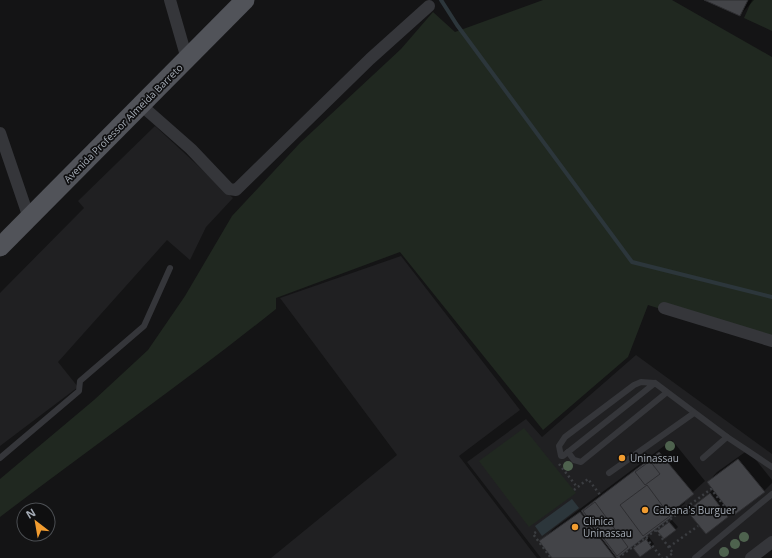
<svg xmlns="http://www.w3.org/2000/svg" width="772" height="558" font-family="'Open Sans',sans-serif">
<style>
.built{fill:#202022}
.green{fill:#202820}
.water{fill:#2c363b}
.shadow{fill:#0007}
.lines{fill:none;stroke-linecap:round;stroke-linejoin:round}
.stream{stroke:#2c363b;stroke-width:4}
.building{fill:#434448;stroke:#2e2e31}
.path{stroke:#3b3d41;stroke-width:2.5;stroke-dasharray:2 3;stroke-linecap:butt}
.lane{stroke:#35363a;stroke-width:6}
.street{stroke:#35363a;stroke-width:12}
.primary{stroke:#515359;stroke-width:19}
.tree{fill:#4e624e}
.poi-dot{fill:#f19c30;stroke:#0f0f10;stroke-width:1.5}
.labels{text-anchor:middle;stroke-width:3.5;stroke-linejoin:round;paint-order:stroke}
.street-label{font-size:10px;fill:#a5acb6;stroke:#0f0f10}
.poi-label{font-size:10px;fill:#a5acb6;stroke:#0f0f10;text-anchor:start}
</style>
<rect width="100%" height="100%" fill="#141415"/>
<g class="built">
<path d="M155 126 233 198 206 227 190 260 167 240 58 362 78 387 0 446V293L84 208 78 201Z"/>
<path d="M401 256 520 410 459 456 537 558H271L397 455 280 298Z"/>
<path d="M636 355 772 454V540L748 558H541L467 462 526 419 542 437Z"/>
</g>
<g class="green">
<path d="M543 0H672L772 57V344L648 305 628 357 543 430 400 252 276 298V309C186 381 92 447 0 517V479L94 400 148 350 185 296 232 216 300 143 401 49 433 12 455 32Z"/>
<path d="M752 0H772V31L744 18Z"/>
<path d="M524 428 576 493 529 527 479 461Z"/>
</g>
<path class="water" d="M572 499 579 508 542 536 535 526Z"/>
<g class="shadow">
<path d="M706 0H754L740 15Z"/>
<path d="M672 440 705 481 683 501 685 503 672 515 615 558H554L541 542 553 529Z"/>
<path d="M748 450 772 480V483L764 491 731 513 706 533 688 511 714 489 708 482 717 472Z"/>
<path d="M672 520 678 527 675 530 661 528Z"/>
<path d="M649 537 654 544 640 556 637 546Z"/>
</g>
<g class="lines">
<path class="stream" d="M441 0 457 25 632 262 772 297"/>
</g>
<g class="building">
<path d="M704 0H748L740 16Z"/>
<path d="M659 452 694 494 670 513 673 516 617 558 581 511Z"/>
<path d="M738 459 765 492 733 516 707 482Z"/>
<path d="M650 461 660 474 645 485 635 472Z"/>
<path d="M647 485 670 516 643 536 620 505Z"/>
<path d="M710 493 728 517 706 534 687 511Z"/>
<path d="M595 502 628 547 617 556 583 511Z"/>
<path d="M580 512 615 558H552L539 541Z"/>
<path d="M669 522 676 530 664 539 657 531Z"/>
<path d="M646 539 652 548 640 557 633 548Z"/>
</g>
<g class="lines">
<g class="path">
<path d="M559 464 577 487"/>
<path d="M574 490 588 479 601 496"/>
<path d="M656 530 673 553 666 558"/>
<path d="M536 532 533 534 551 558"/>
<path d="M646 538 662 558"/>
<path d="M669 547 698 526"/>
<path d="M618 558 711 489 732 516"/>
</g>
<g class="lane">
<path d="M655 383 563 456H561L559 446 565 437 634 385 641 382 655 383 727 437 772 467"/>
<path d="M568 452 574 460 581 462 666 393"/>
<path d="M0 458 79 391 80 381 144 326 170 268"/>
<path d="M703 458 727 437"/>
<path d="M609 473 694 413"/>
<path d="M695 558 772 494"/>
</g>
<g class="street">
<path d="M170 0 187 59"/>
<path d="M141 105 191 149 229 189 236 190 370 59 429 6"/>
<path d="M0 133 29 218"/>
<path d="M664 308 772 341"/>
<path d="M751 558 772 542"/>
</g>
<path class="primary" d="M0 247 245 0"/>
</g>
<g class="tree">
<circle cx="670" cy="446" r="5"/>
<circle cx="568" cy="466" r="5"/>
<circle cx="744" cy="537" r="5"/>
<circle cx="735" cy="544" r="5"/>
<circle cx="724" cy="552" r="5"/>
</g>
<g class="poi-dot">
<circle cx="622" cy="458" r="4"/>
<circle cx="645" cy="510" r="4"/>
<circle cx="575" cy="527" r="4"/>
</g>
<g class="labels">
<g class="street-label">
<text transform="translate(123 123) rotate(-45)" y="4">Avenida Professor Almeida Barreto</text>
</g>
<g class="poi-label">
<text x="630" y="462">Uninassau</text>
<text x="653" y="514">Cabana's Burguer</text>
<text x="583" y="525">Clinica<tspan x="583" dy="12">Uninassau</tspan></text>
</g>
</g>
<g transform="translate(36 522) rotate(329)"><circle r="19" fill="#0f0f10" stroke="#4b4e52"/>
<path d="M0-3L7 15L0 10L-7 15Z" fill="#f19c30"/>
<text y="-6" font-size="11" font-weight="bold" text-anchor="middle" fill="#a5acb6">N</text>
</g>
</svg>
